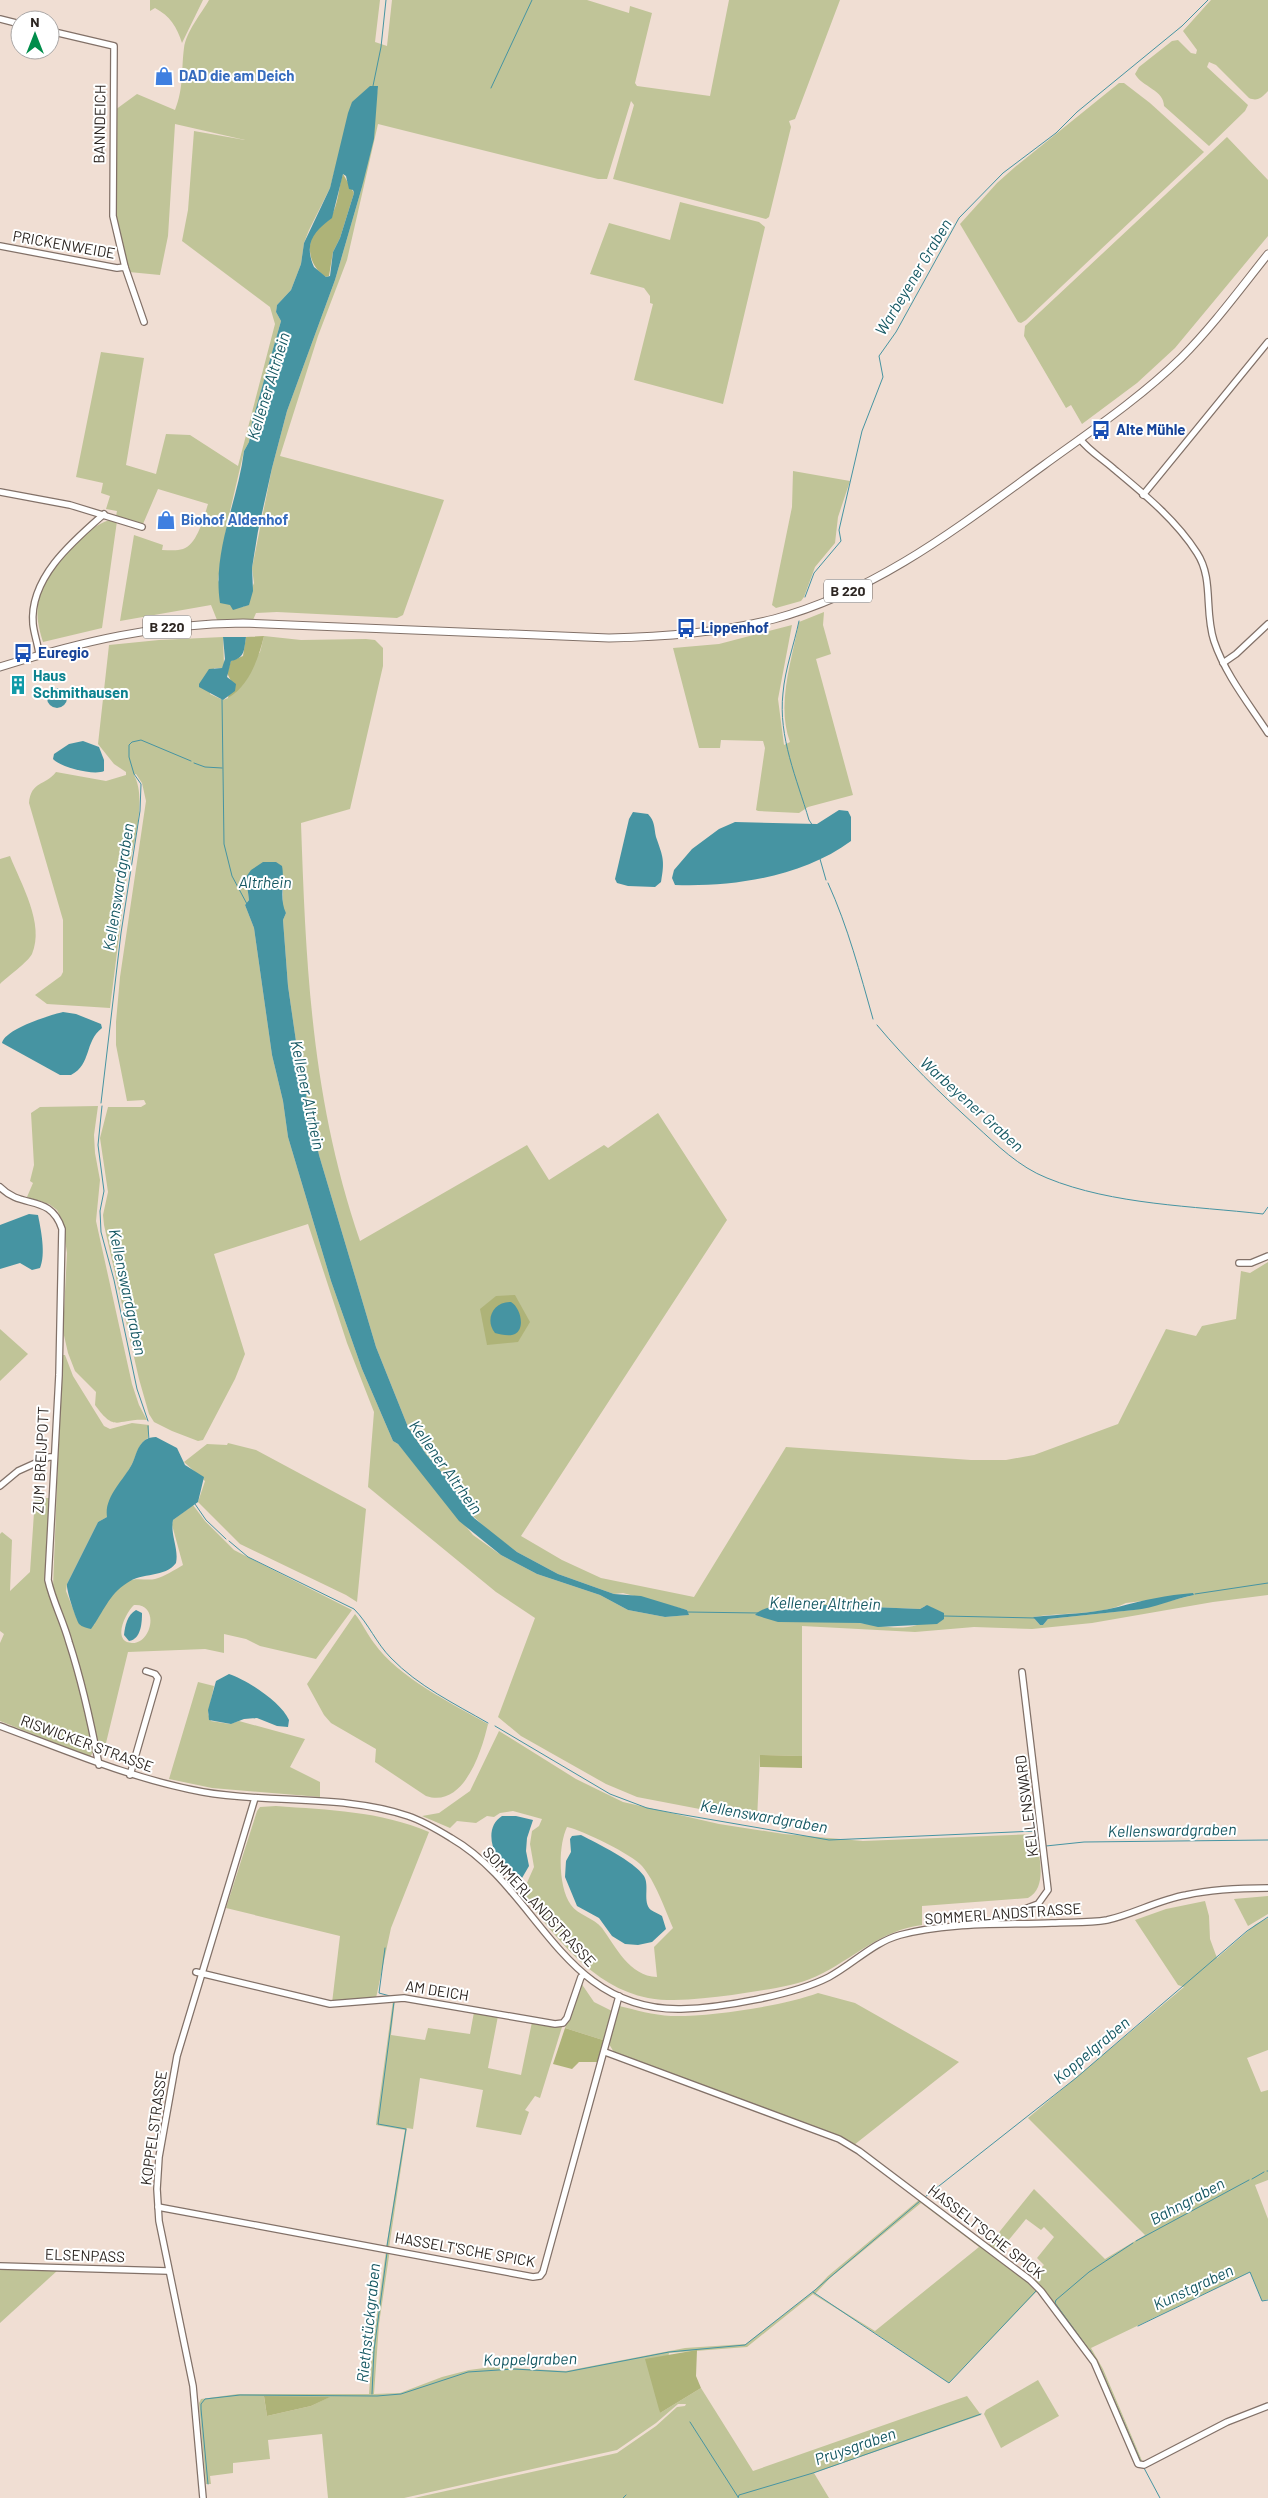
<svg xmlns="http://www.w3.org/2000/svg" width="1268" height="2498" font-family="Barlow,sans-serif">
<style>
.green{fill:#c0c498;fill-rule:evenodd}
.forest{fill:#aeb378}
.water{fill:#4694a2;fill-rule:evenodd}
.lines{fill:none;stroke-linecap:round;stroke-linejoin:round}
.stream{stroke:#4694a2;stroke-width:1}
.minor-casing{stroke:#827168;stroke-width:8}
.major-casing{stroke:#827168;stroke-width:9}
.minor{stroke:#fff;stroke-width:5.5}
.major{stroke:#fff;stroke-width:7}
.labels{text-anchor:middle;stroke-width:4;stroke-linejoin:round;paint-order:stroke}
.shield{fill:#fff;stroke:#6c6764;stroke-width:1}
.shield-label{font-size:14px;font-weight:bold;fill:#2d2622}
.shop-label{font-size:15px;font-weight:bold;fill:#366cbe;stroke:#fff;text-anchor:start}
.street-label{font-size:15px;fill:#2d2622;stroke:#fff}
.transit-label{font-size:15px;font-weight:bold;fill:#164399;stroke:#fff;text-anchor:start}
.culture-label{font-size:15px;font-weight:bold;fill:#0d838f;stroke:#fff;text-anchor:start}
.water-label{font-size:16px;font-style:italic;fill:#165863;stroke:#fff}
</style>
<rect width="100%" height="100%" fill="#f0ded3"/>
<g class="green">
<path d="M150 0H203L182 43C177 27 170 16 155 8L150 11Z"/>
<path d="M209 0H380L375 42 387 46 392 0H587L629 13 630 6 652 13 635 83 637 86 710 96 729 0H840L795 119 789 121 791 127 769 217 766 219 613 179 634 105 631 101 607 179H598L378 124 347 260 318 336 280 456 444 500 403 615 397 618 277 612 256 613 253 620H217L211 605 120 621 134 535 163 545 162 550C169 550 177 551 183 549 197 545 204 517 208 504L158 489 143 524 116 516 117 511 106 509 110 496 101 493 103 483 76 477 101 352 144 358 126 465 156 474 166 434 190 435 238 466 275 324 270 307 182 241 188 210 194 131 245 140 175 124 168 236 160 275 129 272 114 220 115 110 137 94 175 110C184 87 181 71 184 48 186 32 201 14 209 0ZM378 87 362 187 335 280 287 411 272 468 252 568 254 583 244 607H232L218 580 227 524 244 451 249 442 252 422 281 321 276 312 277 305 291 290 301 264 304 243 309 230 330 188 335 169Z"/>
<path d="M1211 0H1268V91C1262 97 1258 102 1249 98L1216 65 1209 62 1207 67 1248 105 1245 111 1209 146 1164 106C1164 90 1142 87 1135 74L1139 67 1172 41 1178 40 1191 53 1196 54 1197 50 1183 31Z"/>
<path d="M1119 83H1124L1150 103 1204 152 1026 320 1021 323 1018 322 960 224 997 183 1015 167Z"/>
<path d="M1227 137 1268 180V236L1175 348 1137 383 1082 424 1071 405 1066 408 1024 336 1025 326Z"/>
<path d="M680 202 759 222 765 227 723 404 634 380 653 304 650 303V296L644 288 590 274 609 223 670 240Z"/>
<path d="M793 471 850 481 838 517 835 543 815 567 804 597 801 601 776 608 772 605 792 507Z"/>
<path d="M110 520 117 521 102 628 43 642C39 629 36 617 38 604 41 576 83 527 110 520Z"/>
<path d="M824 612 823 625 831 654 816 659 853 795 808 807 799 813 758 811 756 810 765 748 763 741 721 740 720 748H699L673 648 719 644 792 625 778 699 784 745 790 742C776 704 792 660 799 622Z"/>
<path d="M264 636 301 640 366 639 375 640 383 648V666L350 809 301 823C306 971 312 1100 360 1241L527 1145 549 1180 604 1145 608 1148 658 1113 727 1220 521 1536 562 1560 601 1578 694 1597 786 1447 971 1460H1006L1034 1455 1118 1424 1166 1329 1196 1336 1202 1326 1236 1319 1241 1271 1250 1273 1268 1262V1595L1213 1602 1092 1623 1032 1629 974 1627 915 1632 802 1626V1756L760 1755 757 1820 637 1797 606 1784 521 1736 498 1717 535 1618 496 1592 368 1487 374 1412 347 1343 308 1224 214 1254 245 1354 235 1379 203 1440 198 1441 172 1431 154 1422 149 1414 139 1379 104 1225 103 1215 108 1192 100 1138 108 1107H141L146 1104 144 1100 127 1101 116 1045V1022L120 977 146 801 142 783 136 774 134 775C149 802 129 859 125 889 120 928 115 968 110 1008L47 1004 35 995 61 976 63 972V920L29 803C31 781 45 786 56 772L106 781 126 775V772L114 764 98 744 109 645 159 640 223 637 224 665 222 668H214L210 694 223 700 228 698 260 652ZM283 874V908L286 913 283 920 288 986 299 1062 319 1155 376 1347 408 1427 426 1454 450 1482 474 1517 489 1531 517 1552 558 1574 614 1594 623 1593 687 1610 688 1615 665 1617 628 1610 600 1595 537 1574 501 1555 473 1535 398 1444 393 1441 362 1369 331 1281 288 1137 283 1101 272 1055 254 928 245 905 249 900 248 890ZM1194 1595 1133 1610 1048 1619 1043 1625H1040L1033 1617C1062 1612 1099 1616 1126 1603ZM801 1604 920 1609 925 1606 931 1607 934 1610C930 1615 923 1623 917 1625 898 1631 878 1625 859 1623 822 1619 793 1626 755 1615Z"/>
<path d="M10 856C21 884 45 924 32 954 28 962 7 977 0 984V859Z"/>
<path d="M98 1106 94 1135 95 1153 100 1180 96 1221 132 1384 139 1405 147 1420C116 1418 116 1434 95 1405L96 1392 75 1371 68 1353 63 1331 67 1253 62 1220 57 1210 49 1204 27 1197 33 1183 30 1181 34 1165 31 1113 40 1107Z"/>
<path d="M0 1329 28 1354 0 1381Z"/>
<path d="M62 1355H65L73 1376 104 1426 110 1429 132 1423 149 1425 148 1438C138 1443 137 1455 132 1464 123 1482 107 1495 107 1517L98 1522 67 1584 66 1591 77 1619 94 1625C101 1609 112 1589 128 1581 137 1577 147 1581 155 1579 166 1576 174 1570 183 1565L172 1525 173 1520 193 1505 205 1521 234 1550 352 1610 316 1659 260 1646 246 1639 224 1634V1653L205 1649 128 1652 106 1743 102 1753 99 1749 74 1647 53 1587ZM134 1605C160 1603 152 1644 132 1643 111 1642 126 1612 134 1605Z"/>
<path d="M228 1443 256 1450 366 1509 357 1602 346 1595 240 1544 198 1502 205 1481 184 1462 207 1444 227 1445Z"/>
<path d="M35 1498H50L49 1593 76 1669 92 1739 93 1752 90 1757 0 1721V1643L4 1634 0 1631V1534L2 1532 12 1540 10 1591 30 1572Z"/>
<path d="M355 1614C363 1624 367 1634 374 1643 399 1678 451 1703 488 1724 482 1750 464 1809 426 1796L375 1762 376 1749 331 1723 324 1715 307 1684Z"/>
<path d="M198 1682 214 1686 208 1714 211 1721 230 1724 239 1721 305 1739 290 1767 320 1782V1797L212 1788 169 1779Z"/>
<path d="M499 1731 576 1779 623 1802 719 1824 784 1834 863 1841 1036 1834C1038 1853 1049 1887 1028 1898L922 1906V1925C881 1930 853 1959 817 1976 791 1988 760 1990 732 1995 704 1998 676 2003 648 1998 592 1987 555 1936 522 1894L534 1867 530 1844 532 1831 539 1826 542 1819 513 1811 500 1813 494 1817 487 1816 476 1823 457 1821 450 1828 422 1816 439 1813 470 1791ZM567 1827C582 1830 633 1855 642 1866 655 1881 665 1909 673 1928L654 1947 657 1977C629 1976 616 1947 602 1928 594 1918 578 1915 571 1905 558 1887 558 1846 567 1827Z"/>
<path d="M276 1806C329 1810 380 1811 429 1832L391 1928 376 1998 332 2003 340 1936 226 1908 257 1811 260 1807Z"/>
<path d="M1268 1896V1914L1248 1926 1234 1899Z"/>
<path d="M1205 1901 1209 1916 1210 1939 1217 1958 1256 1924 1268 1918V2050L1247 2058 1261 2092 1268 2090V2180L1255 2185 1268 2219V2299L1262 2301 1250 2272 1091 2348 1103 2369 1143 2463 1139 2461 1099 2370 1034 2282 1044 2270 1042 2267 1044 2265 1037 2258 1054 2237 1044 2227 1041 2230 1026 2219 998 2253 988 2246 1034 2189 1105 2259 1145 2235 1028 2118 1184 1987 1178 1985 1135 1920 1166 1909Z"/>
<path d="M581 1983 594 2002 612 2011 606 2041 565 2028Z"/>
<path d="M818 1993 855 2003 959 2062 854 2145 784 2115 615 2054 609 2044 619 2006C636 2010 653 2015 671 2016 709 2017 783 2006 818 1993Z"/>
<path d="M393 2000H395L391 2035 425 2040 428 2028 470 2034 474 2012 498 2016 488 2068 521 2075 532 2022 562 2027 540 2098 535 2096 525 2110 529 2112 521 2135 476 2127 483 2090 420 2078 413 2129 407 2128 389 2248H386L405 2130 376 2125Z"/>
<path d="M920 2199 1028 2281 1039 2292H1036L949 2383 863 2325 813 2294 747 2347 669 2353 659 2405 660 2413 701 2388 753 2471 967 2396 981 2415 814 2473 829 2498H414L617 2453 656 2426 677 2407 685 2406 686 2404H678L656 2423 617 2450 404 2498H328L322 2434 268 2440 270 2459 233 2463V2473L210 2476 211 2484H206L199 2403 201 2399 238 2394H369L372 2350 386 2251H389V2256L379 2324 374 2394 400 2393 442 2377 469 2370 492 2367 566 2371 685 2348 746 2344 814 2291 828 2276ZM921 2203 979 2247 875 2331 815 2294 830 2278ZM264 2397H329L311 2406 267 2416Z"/>
<path d="M0 2267 58 2270 0 2323Z"/>
<path d="M1038 2380 1059 2416 1001 2448 984 2414 986 2410Z"/>
</g>
<g class="forest">
<path d="M343 174 354 193 340 238 333 252 329 276 326 277C309 267 304 243 318 227 322 224 328 222 330 218 339 204 338 188 343 174Z"/>
<path d="M264 636C258 660 249 686 228 698L231 681 227 673 231 661 243 656 246 637Z"/>
<path d="M515 1295 530 1322 518 1342 487 1345 480 1309 496 1296Z"/>
<path d="M760 1755 802 1756V1768L760 1767Z"/>
<path d="M565 2028 606 2041 601 2062H579L572 2069 553 2064Z"/>
<path d="M697 2350 696 2376 701 2388 660 2413 645 2359Z"/>
<path d="M264 2396 330 2397 311 2406 267 2416Z"/>
</g>
<g class="water">
<path d="M370 86H378L374 139 362 187 335 280 287 411 272 468 258 531 252 568 253 591 249 605 233 610 230 605 220 603C212 551 238 501 244 451L249 442 252 422 281 321 276 312 277 305 291 290 301 264 304 243 330 188 348 113 352 102ZM343 174 346 176 349 189 353 190 354 193 340 238 333 252 330 276 326 277 314 267C303 242 315 231 332 218Z"/>
<path d="M223 637H246C244 650 245 658 231 661L227 677 236 684 235 691 223 700 199 687V684L209 669 222 668 225 659Z"/>
<circle cx="57" cy="698" r="10"/>
<path d="M83 741 99 747 104 760V771C94 776 60 767 53 759L54 754 69 744Z"/>
<path d="M839 810 848 811 851 817V841C802 877 734 887 675 885L672 878 674 870 692 849 719 829 735 822 817 824Z"/>
<path d="M633 812 648 814C655 821 654 828 656 837 663 857 665 860 661 882L655 887 628 886 617 883 615 879 629 819Z"/>
<path d="M263 862H276L282 866C285 880 279 900 286 913L283 920 288 986 299 1062 319 1155 376 1347 408 1427 426 1454 450 1482 474 1518 517 1552 558 1574 614 1594 641 1596 687 1610 689 1615 665 1617 628 1610 600 1595 537 1574 501 1555 459 1521 398 1444 393 1441 362 1369 331 1281 288 1137 283 1101 272 1055 254 928 245 905 249 900 246 877 251 870Z"/>
<path d="M63 1012 76 1014 101 1024 102 1028C84 1042 92 1064 71 1075H60L2 1043C5 1029 50 1015 63 1012Z"/>
<path d="M29 1214 38 1215C41 1230 46 1254 40 1268L32 1270 20 1263 0 1269V1225Z"/>
<path d="M511 1302C520 1307 526 1328 515 1334 509 1337 500 1334 495 1333 484 1319 494 1301 511 1302Z"/>
<path d="M156 1437 177 1448 185 1465 204 1477 198 1502 173 1520C170 1535 179 1548 176 1563 165 1578 142 1572 127 1583 109 1594 103 1613 91 1629 87 1628 82 1627 79 1624 76 1619 66 1590 67 1584L98 1522 107 1517C104 1497 123 1481 132 1464 136 1456 137 1446 145 1440 148 1438 152 1437 156 1437Z"/>
<path d="M1193 1593 1194 1595C1173 1599 1155 1608 1134 1610 1105 1613 1077 1616 1048 1619L1043 1625H1040L1033 1617C1061 1614 1091 1614 1118 1607 1143 1600 1167 1595 1193 1593Z"/>
<path d="M801 1604 920 1609 927 1605 944 1613V1619L937 1624 878 1627 860 1623 778 1622 755 1615C765 1604 786 1606 801 1604Z"/>
<path d="M136 1610 142 1613C142 1623 141 1639 129 1641L124 1635C125 1626 127 1615 136 1610Z"/>
<path d="M229 1674C247 1680 281 1702 289 1720L288 1727 277 1726 257 1718 244 1719 231 1724 209 1720 208 1710 216 1681Z"/>
<path d="M502 1816H516L533 1820 527 1838 526 1851 529 1866 522 1878C499 1874 478 1831 502 1816Z"/>
<path d="M581 1835C598 1844 634 1861 644 1876 650 1886 642 1902 651 1910 654 1912 659 1914 662 1916L666 1929 652 1942 638 1945 625 1944 612 1936 599 1918 577 1906 565 1877 566 1861 571 1852 570 1839 572 1836Z"/>
</g>
<g class="lines">
<g class="stream">
<path d="M373 86 381 47 386 0"/>
<path d="M491 88 532 0"/>
<path d="M805 597 814 573 841 541 839 530 862 431 883 377 879 356 896 332 959 218 1003 173 1056 133 1077 112 1182 26 1208 0"/>
<path d="M799 621C794 645 785 669 783 693 778 737 797 779 809 820L813 826"/>
<path d="M222 698 224 844 232 876 247 904"/>
<path d="M194 763 205 767 222 768"/>
<path d="M820 859 826 880"/>
<path d="M828 883C848 927 860 973 873 1019"/>
<path d="M877 1025C907 1061 940 1093 975 1125 997 1145 1019 1167 1047 1178 1113 1205 1194 1206 1263 1214L1268 1207"/>
<path d="M101 1103 121 933 140 811 141 784 134 774 129 757V745L132 742 141 740 191 761"/>
<path d="M102 1106 98 1145 104 1191 100 1211 101 1232 114 1280 137 1389 148 1421"/>
<path d="M148 1426 149 1440"/>
<path d="M195 1504 206 1520 226 1539"/>
<path d="M229 1541 248 1557 354 1609C369 1624 376 1643 391 1658 418 1686 455 1704 488 1723"/>
<path d="M1195 1594 1268 1583"/>
<path d="M687 1612 758 1613"/>
<path d="M944 1616 1035 1618"/>
<path d="M495 1726 610 1794 647 1808 673 1813 829 1840 1036 1831 1038 1845"/>
<path d="M1046 1846 1084 1842 1268 1840"/>
<path d="M385 1948 379 1993 390 1996"/>
<path d="M1267 2171H1268"/>
<path d="M1252 2179 1264 2172"/>
<path d="M925 2197 1076 2078 1247 1931 1268 1917"/>
<path d="M1136 2241 1249 2180"/>
<path d="M387 2246 406 2129 378 2124 394 2002"/>
<path d="M813 2292 949 2383 1036 2291"/>
<path d="M1138 2326 1250 2272 1262 2301 1268 2300"/>
<path d="M1087 2347 1055 2303 1056 2300 1089 2272 1133 2243"/>
<path d="M1090 2350 1101 2370 1140 2460"/>
<path d="M372 2394 374 2350 387 2253"/>
<path d="M690 2422 738 2497"/>
<path d="M1144 2468 1160 2498"/>
<path d="M208 2484 201 2409V2404L205 2399 240 2395 377 2396 401 2394 468 2372 514 2369 566 2372 669 2352 745 2345 815 2290 920 2201"/>
<path d="M623 2498 626 2495"/>
<path d="M738 2498 739 2495 813 2473 981 2414"/>
</g>
<g class="minor-casing">
<g id="minor">
<path d="M0 19 20 24"/>
<path d="M50 31 114 46 113 216 125 267"/>
<path d="M0 246 117 268 125 267 144 322"/>
<path d="M1080 439C1089 451 1103 459 1114 469 1144 494 1176 520 1197 553 1214 579 1204 611 1214 641 1225 674 1249 704 1268 733"/>
<path d="M0 492 70 505 142 527"/>
<path d="M1143 495 1268 342"/>
<path d="M39 654C38 644 34 634 33 624 29 578 73 541 104 514"/>
<path d="M1223 663 1236 654 1268 624"/>
<path d="M0 1187C22 1210 50 1193 62 1229L59 1375 48 1580C53 1602 63 1620 69 1642 82 1682 91 1723 99 1765"/>
<path d="M1239 1263H1251L1268 1256"/>
<path d="M0 1486 18 1471 49 1457H54"/>
<path d="M0 1726C68 1751 132 1779 203 1792 270 1804 343 1794 408 1816 423 1821 438 1830 451 1838 538 1888 561 2011 681 2009 721 2008 794 1995 829 1977 853 1964 874 1942 900 1935 948 1922 1002 1925 1052 1923 1070 1922 1089 1923 1107 1920 1134 1914 1158 1900 1186 1895 1213 1889 1241 1888 1268 1888"/>
<path d="M130 1775 158 1678 155 1674 146 1671"/>
<path d="M987 1923 1038 1904 1048 1890 1022 1672"/>
<path d="M196 1972 330 2004 404 1998 555 2024 563 2023 567 2018 581 1977 584 1975"/>
<path d="M605 2052 839 2139 859 2151 1030 2280 1041 2291 1094 2362 1138 2464 1144 2465 1227 2422 1268 2406"/>
<path d="M158 2207 533 2277 540 2276 543 2272 619 1996"/>
<path d="M0 2266 168 2271"/>
<path d="M203 2498 193 2386 159 2221 157 2189 159 2157 177 2056 255 1798"/>
</g>
</g>
<g class="major-casing">
<path id="major" d="M0 667C83 641 156 624 243 623L609 638C665 637 719 633 774 619 876 592 960 526 1044 465 1091 431 1140 398 1181 358 1213 326 1240 289 1268 254"/>
</g>
<use href="#minor" class="minor"/>
<use href="#major" class="major"/>
</g>
<defs>
<g id="shop-bare" transform="scale(1.5)"><path d="M-5-2.5h2.3a2.7 3.5 0 0 1 5.4 0H5L5.5 6h-11ZM-1.5-2.5h3a1.5 2.3 0 0 0-3 0Z" fill="#3f7fe0" stroke="#fff" stroke-width="2.5" paint-order="stroke"/></g>
<g id="bus-bare" transform="scale(1.5)"><path d="M-5-6H5V4H4V6H2V4H-2V6H-4V4H-5ZM-3.5-4V0h7V-4ZM-3.5 1.2v1.5H-2V1.2ZM2 1.2v1.5H3.5V1.2Z" fill="#1a4fb4" stroke="#fff" stroke-width="2.5" paint-order="stroke"/></g>
<g id="building-bare" transform="scale(1.5)"><path d="M-4-6H4V6H1V3H-1V6H-4ZM-2.5-4.3h1.7v1.8h-1.7ZM.8-4.3h1.7v1.8H.8ZM-2.5-1h1.7V.8h-1.7ZM.8-1h1.7V.8H.8Z" fill="#0f9aa8" stroke="#fff" stroke-width="2.5" paint-order="stroke"/></g>
</defs>
<g fill-rule="evenodd">
<use href="#shop-bare" x="164" y="76"/>
<use href="#bus-bare" x="1101" y="430"/>
<use href="#shop-bare" x="166" y="520"/>
<use href="#bus-bare" x="686" y="628"/>
<use href="#bus-bare" x="23" y="653"/>
<use href="#building-bare" x="18" y="685"/>
</g>
<g class="labels">
<g class="shield">
<rect x="824" y="579.5" width="48" height="23" rx="4"/>
<rect x="143" y="615.5" width="48" height="23" rx="4"/>
</g>
<g class="shield-label">
<text x="848" y="596">B 220</text>
<text x="167" y="632">B 220</text>
</g>
<g class="shop-label">
<text x="179" y="81">DAD die am Deich</text>
<text x="181" y="525">Biohof Aldenhof</text>
</g>
<g class="street-label">
<text transform="translate(100 124) rotate(-89)" y="5">BANNDEICH</text>
<text transform="translate(64 245) rotate(10)" y="5">PRICKENWEIDE</text>
<text transform="translate(41 1460) rotate(-87)" y="5">ZUM BREIJPOTT</text>
<text transform="translate(87 1744) rotate(20)" y="5">RISWICKER STRASSE</text>
<text transform="translate(1027 1806) rotate(-97)" y="5">KELLENSWARD</text>
<text transform="translate(539 1907) rotate(47)" y="5">SOMMERLANDSTRASSE</text>
<text transform="translate(1003 1914) rotate(-4)" y="5">SOMMERLANDSTRASSE</text>
<text transform="translate(437 1991) rotate(9)" y="5">AM DEICH</text>
<text transform="translate(154 2128) rotate(-82)" y="5">KOPPELSTRASSE</text>
<text transform="translate(986 2232) rotate(38)" y="5">HASSELT'SCHE SPICK</text>
<text transform="translate(465 2250) rotate(10)" y="5">HASSELT'SCHE SPICK</text>
<text transform="translate(85 2256) rotate(2)" y="5">ELSENPASS</text>
</g>
<g class="transit-label">
<text x="1116" y="435">Alte Mühle</text>
<text x="701" y="633">Lippenhof</text>
<text x="38" y="658">Euregio</text>
</g>
<g class="culture-label">
<text x="33" y="681">Haus<tspan x="33" dy="17">Schmithausen</tspan></text>
</g>
<g class="water-label">
<text transform="translate(913 277) rotate(-59)" y="6">Warbeyener Graben</text>
<text transform="translate(268 386) rotate(-73)" y="6">Kellener Altrhein</text>
<text x="265" y="888">Altrhein</text>
<text transform="translate(118 887) rotate(-81)" y="6">Kellenswardgraben</text>
<text transform="translate(308 1095) rotate(78)" y="6">Kellener Altrhein</text>
<text transform="translate(972 1104) rotate(42)" y="6">Warbeyener Graben</text>
<text transform="translate(128 1292) rotate(78)" y="6">Kellenswardgraben</text>
<text transform="translate(446 1467) rotate(54)" y="6">Kellener Altrhein</text>
<text transform="translate(825 1603) rotate(1)" y="6">Kellener Altrhein</text>
<text transform="translate(764 1816) rotate(10)" y="6">Kellenswardgraben</text>
<text transform="translate(1172 1830) rotate(-1)" y="6">Kellenswardgraben</text>
<text transform="translate(1091 2050) rotate(-40)" y="6">Koppelgraben</text>
<text transform="translate(1187 2201) rotate(-28)" y="6">Bahngraben</text>
<text transform="translate(1193 2287) rotate(-25)" y="6">Kunstgraben</text>
<text transform="translate(368 2323) rotate(-84)" y="6">Riethstückgraben</text>
<text transform="translate(530 2359) rotate(-1)" y="6">Koppelgraben</text>
<text transform="translate(855 2446) rotate(-19)" y="6">Pruysgraben</text>
</g>
</g>
<g transform="translate(35 35)"><circle r="24" fill="#ffffff" stroke="#aba8a7"/>
<path d="M0-4L9 19L0 12L-9 19Z" fill="#008d4b"/>
<text y="-8" font-size="14" font-weight="bold" text-anchor="middle" fill="#2d2622">N</text>
</g>
</svg>
